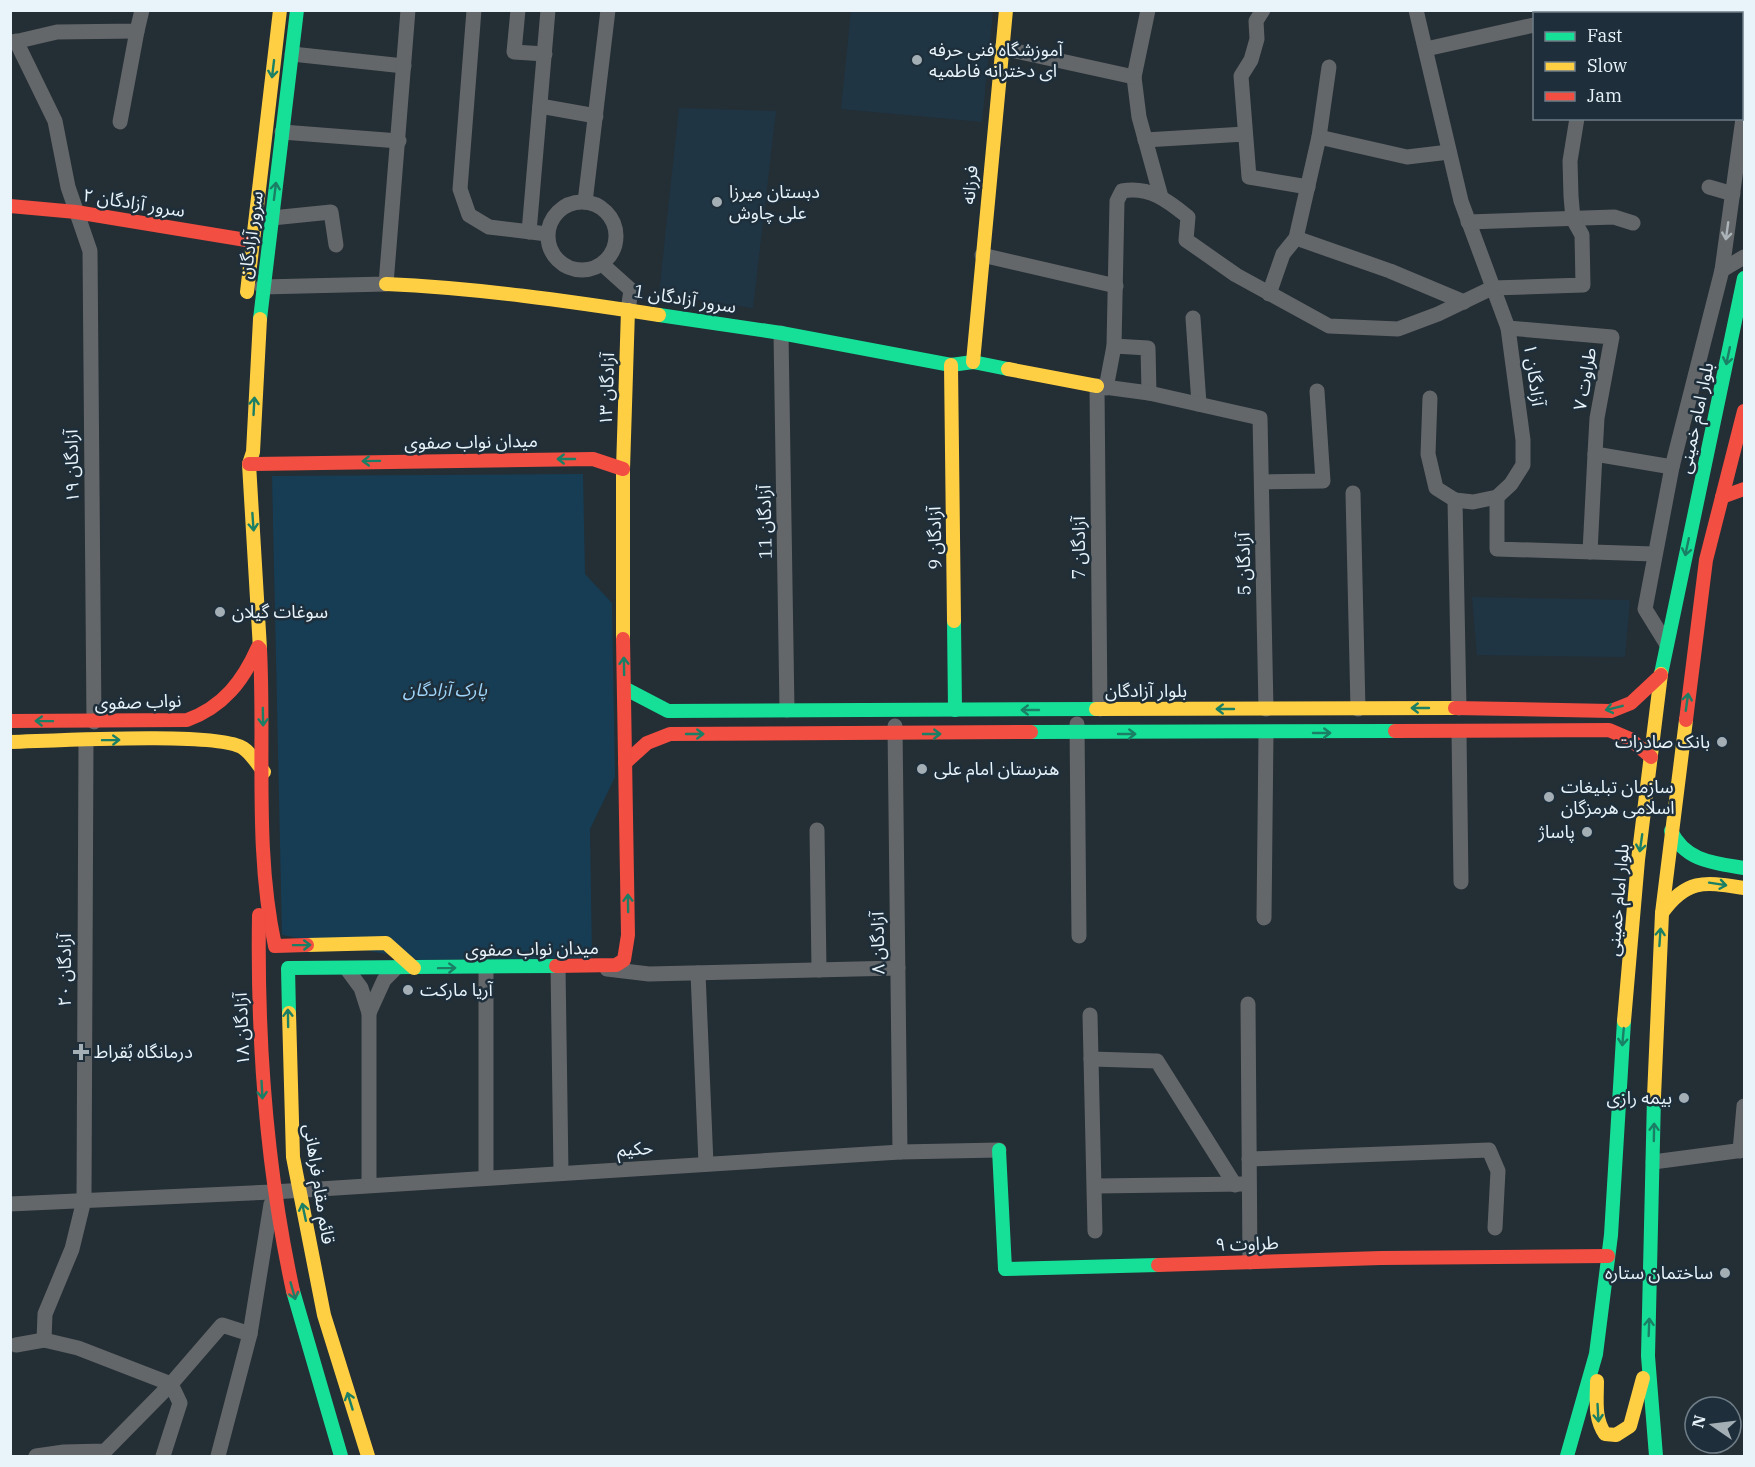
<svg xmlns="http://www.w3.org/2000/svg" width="1755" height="1467" font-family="'IBM Plex Serif','Noto Sans Arabic',serif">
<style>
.built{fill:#1f3544}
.green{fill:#163d54}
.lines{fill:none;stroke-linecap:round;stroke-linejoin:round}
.street{stroke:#63676a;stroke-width:15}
.fast{stroke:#16e098;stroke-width:14}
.slow{stroke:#ffcf43;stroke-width:14}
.jam{stroke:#f24e42;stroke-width:14}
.oneway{stroke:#1a7f65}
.oneway2{stroke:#acb4b9}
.poi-dot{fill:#a3aeb5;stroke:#1e2f3b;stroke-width:2}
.labels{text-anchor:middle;stroke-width:5;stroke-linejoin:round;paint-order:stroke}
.poi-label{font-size:18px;fill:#e8f3fa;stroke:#1e2f3b;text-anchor:start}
.street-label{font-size:18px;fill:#e8f3fa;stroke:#1e2f3b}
.park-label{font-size:18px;font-style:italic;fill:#9fd4f8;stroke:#1e2f3b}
</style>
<rect width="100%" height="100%" fill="#242e35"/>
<g class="built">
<path d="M851 11H993L982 122 841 109Z"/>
<path d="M679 108 776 111 753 308 659 294Z"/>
<path d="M1472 597 1630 600 1625 657 1477 655Z"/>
</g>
<path class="green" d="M583 474 585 574 612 603 615 777 590 829 592 958 419 960 282 935 272 476Z"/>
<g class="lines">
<g class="street">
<path d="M474 10 460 189 469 215 489 227 547 234"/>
<path d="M518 10 514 52 545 54"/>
<path d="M1148 10 1134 77 1139 117 1161 197"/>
<path d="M1263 10 1256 21 1257 39 1251 60 1241 76 1249 177 1308 187"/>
<path d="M1416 10 1461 201 1508 328 1523 440V465L1511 484 1497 497 1473 502 1455 500 1459 708"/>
<path d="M1658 10 1679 14"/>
<path d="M1591 14 1651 10"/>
<path d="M1742 25H1744"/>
<path d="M16 41 55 121 68 187 90 251 94 722"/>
<path d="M10 43 57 32 137 31 142 10"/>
<path d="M1002 48 1134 77"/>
<path d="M1426 49 1534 25"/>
<path d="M292 54 404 66"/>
<path d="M540 106 596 116"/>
<path d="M120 122 137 31"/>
<path d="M282 132 399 141"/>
<path d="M1319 137 1329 67"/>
<path d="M1145 140 1245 134"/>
<path d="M1709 187 1733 194"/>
<circle cx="582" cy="236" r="34"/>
<path d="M585 202 608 10"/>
<path d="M272 218 331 212 336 245"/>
<path d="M1468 222 1614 217 1633 223"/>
<path d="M529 232 548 10"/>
<path d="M1296 238 1390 271 1464 302"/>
<path d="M982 255 1116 286"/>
<path d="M602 264 631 290 628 310"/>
<path d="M1722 270 1744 257"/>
<path d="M262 287 386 284 408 10"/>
<path d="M1269 294 1283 254 1296 238 1319 137 1407 157 1449 152"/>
<path d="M1193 318 1199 404"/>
<path d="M1508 328 1612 337 1597 418 1595 454 1672 467"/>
<path d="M781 333 787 710"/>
<path d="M1114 346 1148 348 1149 393"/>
<path d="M1106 388 1114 346 1117 201 1122 191C1150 186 1168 201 1188 217L1186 240 1236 275 1329 326 1398 329 1438 314 1492 288 1583 285 1582 235 1573 219 1571 196 1570 161 1577 118"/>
<path d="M1430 398 1428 454 1436 488 1455 500"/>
<path d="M1262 482 1323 481 1317 391"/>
<path d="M1353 493 1358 709"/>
<path d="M1497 497V549L1654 554"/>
<path d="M1590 552 1595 454"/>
<path d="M1666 643 1645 609 1672 467 1722 270 1744 111"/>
<path d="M1100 709 1097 386 1149 393 1260 418 1266 709"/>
<path d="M1077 724 1079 936"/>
<path d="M895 726 900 1152"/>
<path d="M1459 732 1461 882"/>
<path d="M86 741 84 1200 72 1249 45 1314 44 1340 78 1348 171 1384 180 1403 163 1456"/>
<path d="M817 830 819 970"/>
<path d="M1264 918 1266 733"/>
<path d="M558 966 561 1173"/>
<path d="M347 969 361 988 369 1013V1185"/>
<path d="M607 969 649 974 898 968"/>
<path d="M698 973 706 1164"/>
<path d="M1248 1004 1250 1262"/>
<path d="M369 1013 384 980 395 969"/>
<path d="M1090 1015 1095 1231"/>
<path d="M1091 1059 1157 1061 1235 1185"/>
<path d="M1740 1151 1744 1106"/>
<path d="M1249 1159 1489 1150 1498 1171 1495 1228"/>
<path d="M1653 1162 1744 1150"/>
<path d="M486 1178V967"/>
<path d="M1096 1186 1243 1184"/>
<path d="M10 1204 273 1192 900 1152 999 1150"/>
<path d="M16 1345 44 1340"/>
<path d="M36 1456 64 1452 105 1451 171 1384 222 1325 250 1334"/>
<path d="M218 1456 250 1334 271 1204"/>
</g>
<g class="fast">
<path d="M659 315 781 333 951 365 973 362 1008 369"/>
<path d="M260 319 297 10"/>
<path d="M954 621 955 710"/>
<path d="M1661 674 1744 278"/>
<path d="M624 688 668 711 1096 709"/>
<path d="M1031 732 1395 731"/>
<path d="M1671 831C1685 861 1714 863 1744 868"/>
<path d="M289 1013 288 968 556 966"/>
<path d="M1654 1097 1648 1356 1656 1456"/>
<path d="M999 1150 1005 1269 1158 1265"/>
<path d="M293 1291 341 1456"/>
<path d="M1567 1456 1596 1354 1611 1235 1624 1021"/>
</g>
<g class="slow">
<path d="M386 284C478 288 568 301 659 315"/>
<path d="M247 292 280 10"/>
<path d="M973 362 1006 10"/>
<path d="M951 365 954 621"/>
<path d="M1008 369 1097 386"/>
<path d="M623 639V469L628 310"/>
<path d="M260 649 249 464 253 452 260 319"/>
<path d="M1096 709 1455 708"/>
<path d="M10 742C50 741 218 731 243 748 251 753 258 765 264 772"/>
<path d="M1662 913C1687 878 1705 882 1744 888"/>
<path d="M307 945 386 943 414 968"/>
<path d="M289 1013 293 1157 324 1315 368 1456"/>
<path d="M1624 1021 1638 860 1661 674"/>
<path d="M1654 1097 1662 913 1686 720"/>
<path d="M1597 1381C1597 1400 1594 1418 1605 1434L1616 1435 1630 1426 1643 1378"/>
</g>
<g class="jam">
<path d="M10 206 76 212 252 241"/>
<path d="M249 464 593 459 623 469"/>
<path d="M1722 497 1744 489"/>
<path d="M260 649C265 747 254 849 275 946L307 945"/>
<path d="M1455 708 1611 711 1631 703 1661 675"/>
<path d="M1686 720 1706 560 1744 411"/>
<path d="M10 721 187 720C223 707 243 681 258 647"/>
<path d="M1395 731 1609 730 1630 739 1651 757"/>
<path d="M625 763 647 743 670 734 1031 732"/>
<path d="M259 915C257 1041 266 1167 293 1291"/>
<path d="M556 966 616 965 624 960 628 935 623 639"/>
<path d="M1158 1265 1381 1258 1608 1256"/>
</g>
</g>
<defs><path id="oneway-shaft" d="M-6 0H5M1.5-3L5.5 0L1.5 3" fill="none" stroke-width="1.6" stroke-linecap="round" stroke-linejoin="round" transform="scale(1.5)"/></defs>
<g class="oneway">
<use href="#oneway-shaft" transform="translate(273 69) rotate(97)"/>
<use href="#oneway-shaft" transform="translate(275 191) rotate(-83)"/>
<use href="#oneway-shaft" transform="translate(1728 356) rotate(102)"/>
<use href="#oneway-shaft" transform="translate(254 406) rotate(-87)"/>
<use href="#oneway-shaft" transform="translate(566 459) rotate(180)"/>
<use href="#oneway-shaft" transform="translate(371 461) rotate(179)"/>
<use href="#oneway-shaft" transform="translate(253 522) rotate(86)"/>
<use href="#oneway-shaft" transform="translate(1687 547) rotate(102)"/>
<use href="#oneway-shaft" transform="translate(624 666) rotate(-91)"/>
<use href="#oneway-shaft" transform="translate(1687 702) rotate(-82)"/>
<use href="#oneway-shaft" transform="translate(1420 708) rotate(180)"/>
<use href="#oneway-shaft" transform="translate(1614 708) rotate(166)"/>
<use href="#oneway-shaft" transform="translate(1225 709) rotate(180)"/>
<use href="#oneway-shaft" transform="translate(1030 710) rotate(180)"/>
<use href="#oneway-shaft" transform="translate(263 717) rotate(89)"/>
<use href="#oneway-shaft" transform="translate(44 721) rotate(-179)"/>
<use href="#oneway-shaft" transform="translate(1322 733)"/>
<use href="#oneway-shaft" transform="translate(695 734)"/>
<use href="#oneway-shaft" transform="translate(932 734)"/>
<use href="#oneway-shaft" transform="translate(1127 734)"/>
<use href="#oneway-shaft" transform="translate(111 740) rotate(-1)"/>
<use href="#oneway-shaft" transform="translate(1641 843) rotate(98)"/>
<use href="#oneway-shaft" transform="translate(1718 884) rotate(9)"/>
<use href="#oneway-shaft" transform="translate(628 903) rotate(-91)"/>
<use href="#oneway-shaft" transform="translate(1660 937) rotate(-86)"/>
<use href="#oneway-shaft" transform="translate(302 945) rotate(-1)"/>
<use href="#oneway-shaft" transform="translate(447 968) rotate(-1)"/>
<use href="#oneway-shaft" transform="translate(288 1018) rotate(-91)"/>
<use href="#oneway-shaft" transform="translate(1623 1037) rotate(95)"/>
<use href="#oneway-shaft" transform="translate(262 1090) rotate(87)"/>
<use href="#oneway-shaft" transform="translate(1654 1132) rotate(-89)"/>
<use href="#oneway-shaft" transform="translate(304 1212) rotate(-102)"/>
<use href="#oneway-shaft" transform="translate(293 1291) rotate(74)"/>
<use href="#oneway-shaft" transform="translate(1649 1327) rotate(-88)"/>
<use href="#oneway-shaft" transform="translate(350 1401) rotate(-107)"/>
<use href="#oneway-shaft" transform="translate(1598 1413) rotate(87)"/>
</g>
<use class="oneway2" href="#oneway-shaft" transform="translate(1727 231) rotate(98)"/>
<g class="poi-dot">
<circle cx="917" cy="60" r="6"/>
<circle cx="717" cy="202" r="6"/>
<circle cx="220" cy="612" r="6"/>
<circle cx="1722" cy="742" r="6"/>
<circle cx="922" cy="769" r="6"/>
<circle cx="1549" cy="797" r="6"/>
<circle cx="1587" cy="832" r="6"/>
<circle cx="408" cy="990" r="6"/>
<path d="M78 1043h6v6h6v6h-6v6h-6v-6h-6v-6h6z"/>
<circle cx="1684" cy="1098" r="6"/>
<circle cx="1725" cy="1273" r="6"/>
</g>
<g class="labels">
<g class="poi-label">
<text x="929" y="56">آموزشگاه فنی حرفه<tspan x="929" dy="21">ای دخترانه فاطمیه</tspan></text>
<text x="729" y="198">دبستان میرزا<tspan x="729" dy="21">علی چاوش</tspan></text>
<text x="232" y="618">سوغات گیلان</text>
<text x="1710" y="748" text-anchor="end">بانک صادرات</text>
<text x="934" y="775">هنرستان امام علی</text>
<text x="1561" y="793">سازمان تبلیغات<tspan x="1561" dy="21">اسلامی هرمزگان</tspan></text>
<text x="1575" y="838" text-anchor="end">پاساژ</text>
<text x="420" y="996">آریا مارکت</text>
<text x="94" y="1058">درمانگاه بُقراط</text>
<text x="1672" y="1104" text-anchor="end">بیمه رازی</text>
<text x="1713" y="1279" text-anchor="end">ساختمان ستاره</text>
</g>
<g class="street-label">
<text transform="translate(970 185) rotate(-85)" y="6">فرزانه</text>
<text transform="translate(134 203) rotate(9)" y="6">سرور آزادگان ۲</text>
<text transform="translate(251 235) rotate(-82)" y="6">سرور آزادگان</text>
<text transform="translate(685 299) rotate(9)" y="6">سرور آزادگان 1</text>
<text transform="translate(1534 375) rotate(82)" y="6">آزادگان ۱</text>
<text transform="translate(1585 379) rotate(-80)" y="6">طراوت ۷</text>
<text transform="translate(607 389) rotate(-88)" y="6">آزادگان ۱۳</text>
<text transform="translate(1696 418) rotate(-78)" y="6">بلوار امام خمینی</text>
<text transform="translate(471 442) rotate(-1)" y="6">میدان نواب صفوی</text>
<text transform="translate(72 466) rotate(-91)" y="6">آزادگان ۱۹</text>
<text transform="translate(765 522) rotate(-91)" y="6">آزادگان 11</text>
<text transform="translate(935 538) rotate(-91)" y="6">آزادگان 9</text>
<text transform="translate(1079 548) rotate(-90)" y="6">آزادگان 7</text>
<text transform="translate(1244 564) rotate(-91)" y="6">آزادگان 5</text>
<text x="1146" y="697">بلوار آزادگان</text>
<text transform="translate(138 702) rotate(-2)" y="6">نواب صفوی</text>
<text transform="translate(1618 900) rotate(-85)" y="6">بلوار امام خمینی</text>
<text transform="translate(878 943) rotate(-91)" y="6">آزادگان ۸</text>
<text transform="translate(532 949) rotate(-1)" y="6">میدان نواب صفوی</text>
<text transform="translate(65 970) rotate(-90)" y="6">آزادگان ۲۰</text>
<text transform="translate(242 1029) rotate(-92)" y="6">آزادگان ۱۸</text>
<text transform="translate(635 1149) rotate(-4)" y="6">حکیم</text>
<text transform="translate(319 1184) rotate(81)" y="6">قائم مقام فراهانی</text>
<text transform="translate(1247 1244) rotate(-2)" y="6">طراوت ۹</text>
</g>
<g class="park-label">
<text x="445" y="696">پارک آزادگان</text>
</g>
</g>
<rect width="1755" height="1467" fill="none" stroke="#e8f3fa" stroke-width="24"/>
<rect x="1533" y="12" width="210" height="108" fill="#1e2f3b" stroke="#6f7d87" stroke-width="1.5"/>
<rect x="1545" y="32" width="30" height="9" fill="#16e098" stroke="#6f7d87" stroke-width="1.5"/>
<text x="1587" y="42" font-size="18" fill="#e8f3fa">Fast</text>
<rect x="1545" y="62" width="30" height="9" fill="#ffcf43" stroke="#6f7d87" stroke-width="1.5"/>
<text x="1587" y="72" font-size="18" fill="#e8f3fa">Slow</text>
<rect x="1545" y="92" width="30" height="9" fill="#f24e42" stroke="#6f7d87" stroke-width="1.5"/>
<text x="1587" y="102" font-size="18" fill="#e8f3fa">Jam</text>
<g transform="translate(1713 1425) rotate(284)"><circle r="28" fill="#1e2f3b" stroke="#6f7d87" stroke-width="1.5"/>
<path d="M0-4.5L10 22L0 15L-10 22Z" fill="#a3aeb5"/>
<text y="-9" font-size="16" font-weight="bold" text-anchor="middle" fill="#e8f3fa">N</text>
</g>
</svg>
